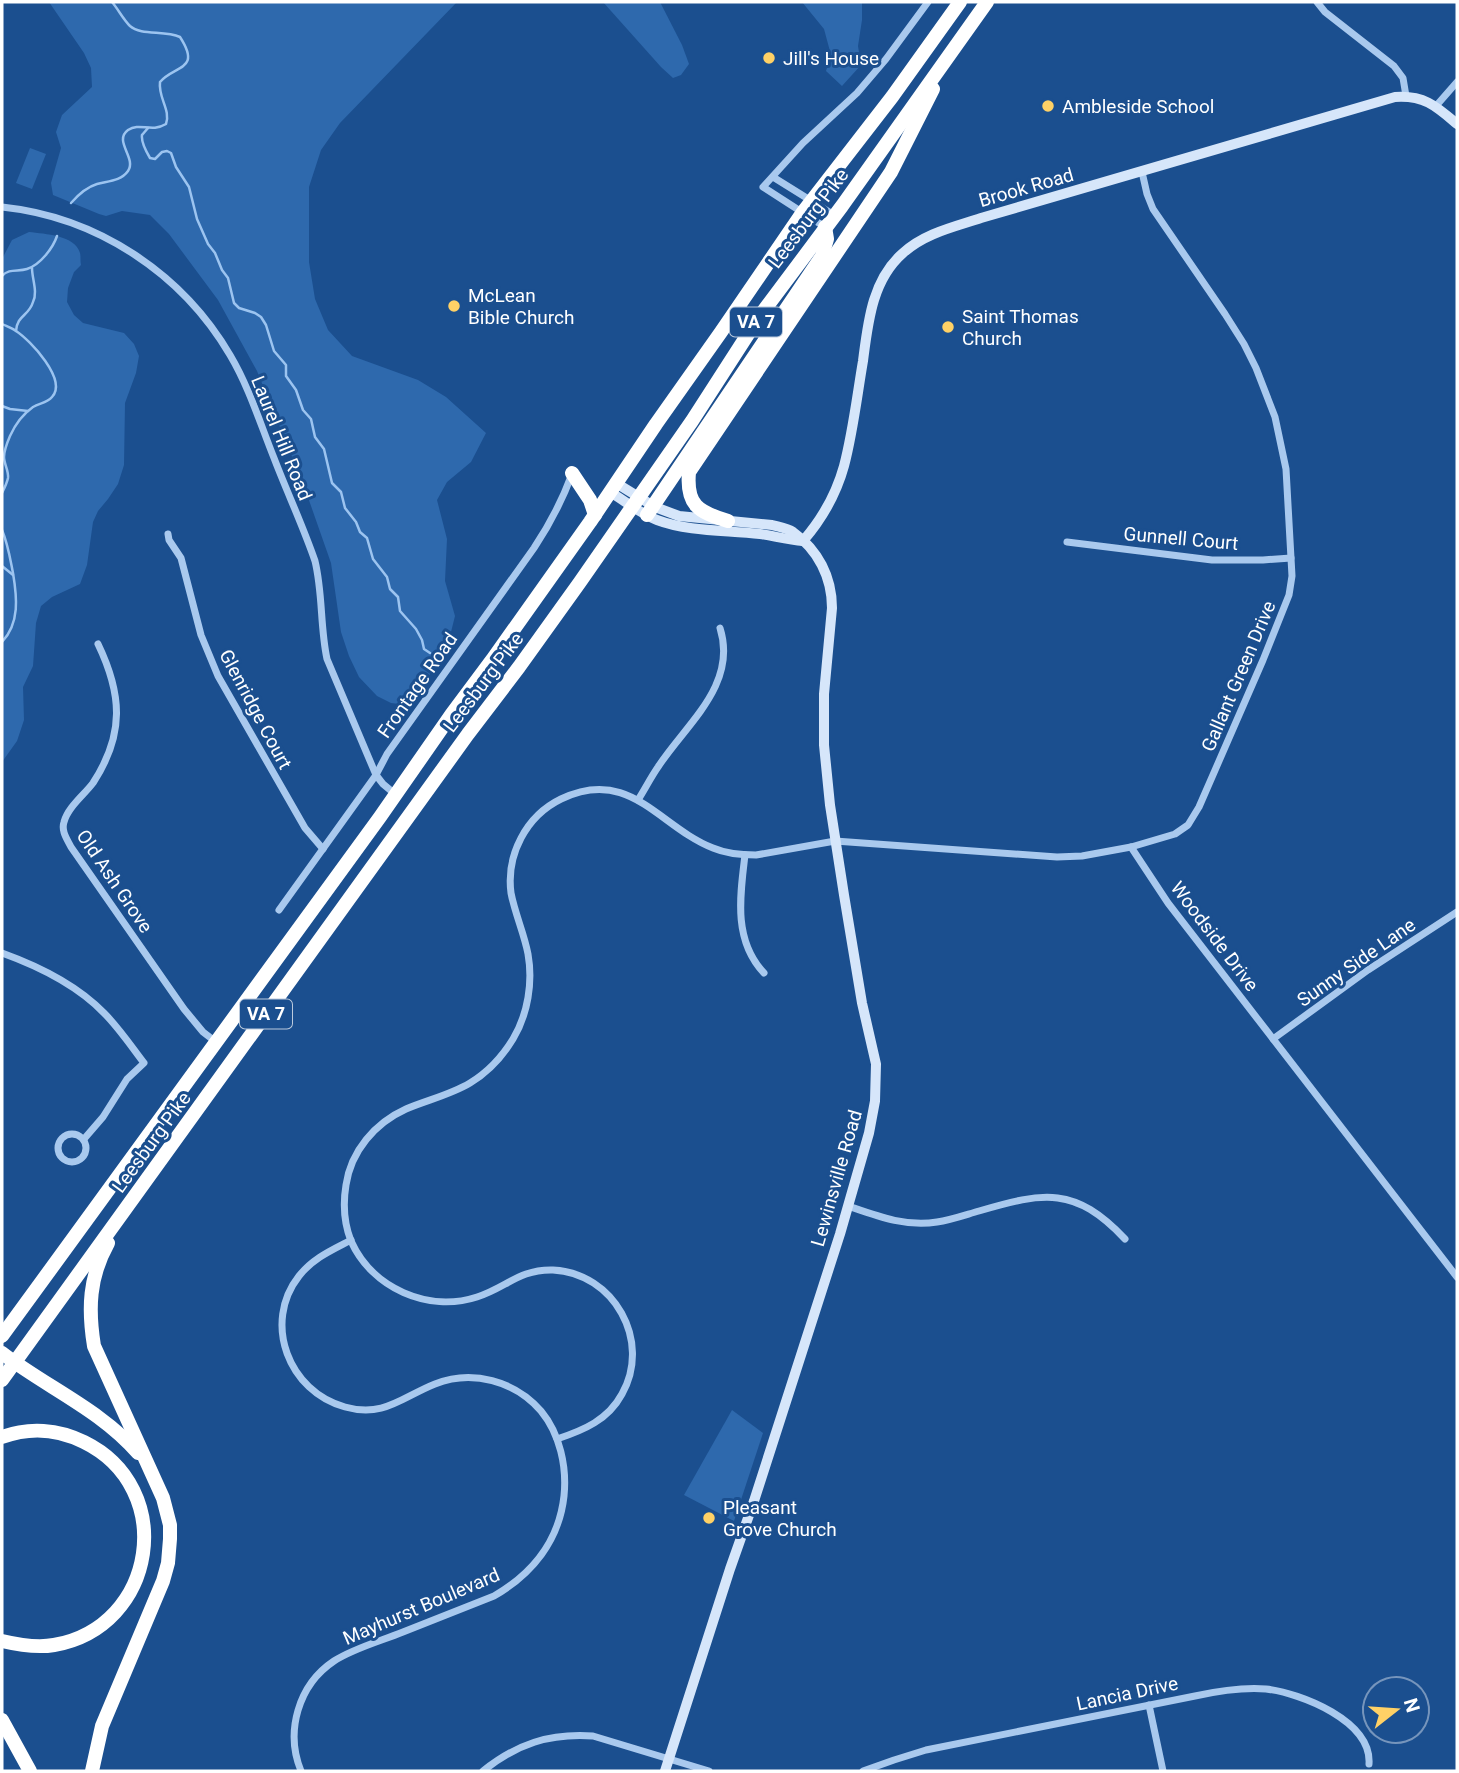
<svg xmlns="http://www.w3.org/2000/svg" width="1459" height="1773" font-family="Roboto,sans-serif">
<style>
.green{fill:#2e69ad}
.lines{fill:none;stroke-linecap:round;stroke-linejoin:round}
.stream{stroke:#9cc4f0;stroke-width:2.5}
.street{stroke:#a9c9ee;stroke-width:7}
.secondary{stroke:#d6e6fa;stroke-width:10}
.highway{stroke:#fff;stroke-width:14}
.poi-dot{fill:#ffd166;stroke:#1b4f8f;stroke-width:2.5}
.labels{text-anchor:middle;stroke-width:6;stroke-linejoin:round;paint-order:stroke}
.shield{fill:#1b4f8f;stroke:#bbcadd;stroke-width:2}
.shield-label{font-size:18px;font-weight:bold;fill:#fff}
.poi-label{font-size:19px;fill:#fff;stroke:#1b4f8f;text-anchor:start}
.street-label{font-size:19px;fill:#fff;stroke:#1b4f8f}
</style>
<rect width="100%" height="100%" fill="#1b4f8f"/>
<g class="green">
<path d="M49 2H457L340 123 321 150 309 187V262L315 299 328 330 352 356 418 380 446 397 486 433 471 462 447 482 437 500 447 539 445 581 455 616 449 640 417 698 407 705 391 703 377 696 359 677 349 656 341 632 331 563 304 486 257 371 218 300 169 234 150 215 122 211 106 216 99 214 53 195 51 183 61 148 56 132 62 115 92 87 91 68 84 53Z"/>
<path d="M603 2H660L682 45 689 64 681 75 673 78 661 67Z"/>
<path d="M802 2H862V20L858 46 861 65 842 86 826 71 831 55 824 29Z"/>
<path d="M30 148 46 154 32 189 16 183Z"/>
<path d="M29 232C45 234 75 235 80 253 81 257 80 261 81 265L74 272 68 288 67 302 74 315 83 323 124 333 134 344 139 356 136 373 125 403 124 465 118 484 108 499 98 511 93 522 87 565 80 584 52 597 41 606 36 623 33 666 23 687 24 720 17 741 2 762V259L12 240Z"/>
<path d="M732 1410 763 1433 734 1521 684 1495Z"/>
</g>
<g class="lines">
<g class="stream">
<path d="M148 128C147 129 143 134 142 135 141 142 147 153 150 158L155 159 162 152 167 151 171 153 176 167 189 187 197 219 208 244 215 253 222 270 228 278 234 303 239 308 255 313 261 317 266 325 274 351 286 365V376L296 390 303 410 311 419 315 437 324 449 332 483 341 492 345 508 356 522 360 532 367 538 373 559 387 577 390 589 398 597 400 611 416 629 422 640 424 649 430 653"/>
<path d="M71 203C78 195 87 187 97 184 108 181 121 181 128 171 137 158 113 141 128 130 140 122 151 133 166 124 171 110 158 98 160 82 174 65 202 71 180 37 164 30 141 36 130 26 123 19 118 9 112 2"/>
<path d="M2 276C9 268 18 272 27 269 40 265 53 248 57 236"/>
<path d="M2 324C6 326 12 328 16 331 30 340 68 380 52 397 47 403 40 403 33 407 23 414 15 425 10 436 7 443 4 450 4 457 4 464 9 471 8 478 7 483 4 489 2 493"/>
<path d="M16 331C17 315 29 316 33 302 38 292 32 279 32 268"/>
<path d="M2 406 10 409 28 411"/>
<path d="M2 530C8 544 10 558 13 573 17 597 20 623 2 642"/>
<path d="M2 566 13 575"/>
</g>
<g class="street">
<path d="M1317 2 1325 12 1394 66 1403 78 1406 96"/>
<path d="M1436 106 1457 82"/>
<path d="M773 177 834 215"/>
<path d="M2 207C97 217 182 273 230 355 249 387 260 423 274 458 287 492 303 526 315 561 323 594 320 627 327 659L376 775 383 784 395 794"/>
<path d="M825 227 763 187 803 143 857 93 886 59 928 2"/>
<path d="M168 534 169 540 181 558 201 635 218 676 305 828 323 849"/>
<path d="M1067 542 1212 560H1263L1291 558"/>
<path d="M98 644C122 694 125 734 93 783 84 795 68 807 64 822 61 831 67 839 71 847L184 1009 203 1032 216 1042"/>
<path d="M638 800C645 789 651 777 658 767 686 724 738 685 720 628"/>
<path d="M1131 847 1168 903 1457 1277"/>
<path d="M745 855C740 896 733 940 764 973"/>
<path d="M279 910 376 775 387 754 534 548C550 524 562 501 572 474"/>
<path d="M2 953C38 966 76 984 104 1013 119 1028 131 1046 144 1063L127 1079 103 1117 84 1139"/>
<path d="M1273 1039 1368 970 1457 912"/>
<circle cx="72" cy="1148" r="14"/>
<path d="M848 1206C877 1216 905 1227 937 1222 951 1220 965 1215 979 1211 1044 1192 1075 1186 1125 1239"/>
<path d="M557 1439C584 1430 608 1420 622 1394 652 1341 614 1273 553 1270 519 1269 506 1288 477 1297 428 1313 372 1288 351 1241 344 1223 343 1203 346 1185 351 1151 375 1123 406 1109 427 1100 450 1095 470 1083 488 1072 502 1057 513 1039 528 1014 533 982 528 954 524 933 515 914 511 893 506 855 526 816 561 799 630 766 659 827 713 848 727 854 742 855 756 855L835 841 1057 857 1082 856 1131 847 1175 834 1188 825 1199 807 1263 660 1289 595 1292 576 1286 469 1275 417 1256 368 1244 344 1225 314 1153 209 1147 194 1142 172"/>
<path d="M1149 1705 1163 1771"/>
<path d="M301 1771C285 1732 298 1685 334 1661 354 1648 381 1641 403 1632 433 1620 463 1608 494 1596 532 1574 559 1541 564 1496 567 1467 560 1434 541 1411 515 1381 472 1369 435 1384 402 1397 384 1418 345 1407 289 1392 262 1323 299 1276 313 1258 332 1250 351 1240"/>
<path d="M483 1771C517 1744 549 1733 593 1736L709 1771"/>
<path d="M863 1771 894 1760 926 1750 1195 1696C1218 1691 1242 1687 1266 1689 1301 1693 1372 1721 1369 1764"/>
</g>
<g class="secondary">
<path d="M616 483 655 507 679 516 772 525C779 527 787 528 793 532 818 550 832 577 832 608L824 694V745L830 805 844 895 862 1003 876 1064 875 1101 869 1133 840 1234 754 1501 730 1569 665 1771"/>
<path d="M610 492C625 501 641 514 657 520 689 532 726 530 760 534 774 536 788 540 803 541"/>
<path d="M803 541C822 519 836 495 844 466 853 432 857 396 863 361 868 322 872 280 903 253 925 233 954 227 981 218L1395 97C1424 95 1436 106 1457 124"/>
</g>
<g class="highway">
<path d="M572 473 590 500 595 515"/>
<path d="M647 515 822 256 827 239 825 227"/>
<path d="M728 521C698 512 686 505 689 472L891 172 933 89"/>
<path d="M2 1336 380 817 451 715 492 660 590 522 656 424 721 332 803 212 892 97 960 2"/>
<path d="M2 1353C46 1387 101 1410 138 1453"/>
<path d="M2 1380 468 734 519 667 580 582 692 421 759 317 842 206 987 2"/>
<path d="M2 1437C29 1427 58 1429 84 1442 178 1488 157 1627 54 1645 37 1648 19 1645 2 1641"/>
<path d="M2 1720 30 1771"/>
<path d="M92 1771 102 1726 163 1581 168 1563 170 1539V1525L163 1498 94 1346C88 1309 89 1277 108 1243"/>
</g>
</g>
<g class="poi-dot">
<circle cx="769" cy="58" r="7"/>
<circle cx="1048" cy="106" r="7"/>
<circle cx="454" cy="306" r="7"/>
<circle cx="948" cy="327" r="7"/>
<circle cx="709" cy="1518" r="7"/>
</g>
<g class="labels">
<g class="shield">
<rect x="730" y="307.5" width="52" height="29" rx="5"/>
<rect x="240" y="999.5" width="52" height="29" rx="5"/>
</g>
<g class="shield-label">
<text x="756" y="328">VA 7</text>
<text x="266" y="1020">VA 7</text>
</g>
<g class="poi-label">
<text x="783" y="65">Jill's House</text>
<text x="1062" y="113">Ambleside School</text>
<text x="468" y="302">McLean<tspan x="468" dy="22">Bible Church</tspan></text>
<text x="962" y="323">Saint Thomas<tspan x="962" dy="22">Church</tspan></text>
<text x="723" y="1514">Pleasant<tspan x="723" dy="22">Grove Church</tspan></text>
</g>
<g class="street-label">
<text transform="translate(1026 187) rotate(-16)" y="7">Brook Road</text>
<text transform="translate(808 218) rotate(-53)" y="7">Leesburg Pike</text>
<text transform="translate(282 438) rotate(68)" y="7">Laurel Hill Road</text>
<text transform="translate(1181 538) rotate(5)" y="7">Gunnell Court</text>
<text transform="translate(1238 676) rotate(-67)" y="7">Gallant Green Drive</text>
<text transform="translate(483 682) rotate(-53)" y="7">Leesburg Pike</text>
<text transform="translate(417 685) rotate(-55)" y="7">Frontage Road</text>
<text transform="translate(256 709) rotate(62)" y="7">Glenridge Court</text>
<text transform="translate(115 881) rotate(56)" y="7">Old Ash Grove</text>
<text transform="translate(1215 936) rotate(53)" y="7">Woodside Drive</text>
<text transform="translate(1356 962) rotate(-35)" y="7">Sunny Side Lane</text>
<text transform="translate(151 1142) rotate(-54)" y="7">Leesburg Pike</text>
<text transform="translate(836 1178) rotate(-74)" y="7">Lewinsville Road</text>
<text transform="translate(421 1606) rotate(-23)" y="7">Mayhurst Boulevard</text>
<text transform="translate(1127 1693) rotate(-12)" y="7">Lancia Drive</text>
</g>
</g>
<rect width="1459" height="1773" fill="none" stroke="#ffffff" stroke-width="7"/>
<g transform="translate(1396 1710) rotate(73)"><circle r="33" fill="#1b4f8f" stroke="#7695bc" stroke-width="2"/>
<path d="M0-5L12 26L0 18L-12 26Z" fill="#ffd166"/>
<text y="-10" font-size="19" font-weight="bold" text-anchor="middle" fill="#ffffff">N</text>
</g>
</svg>
